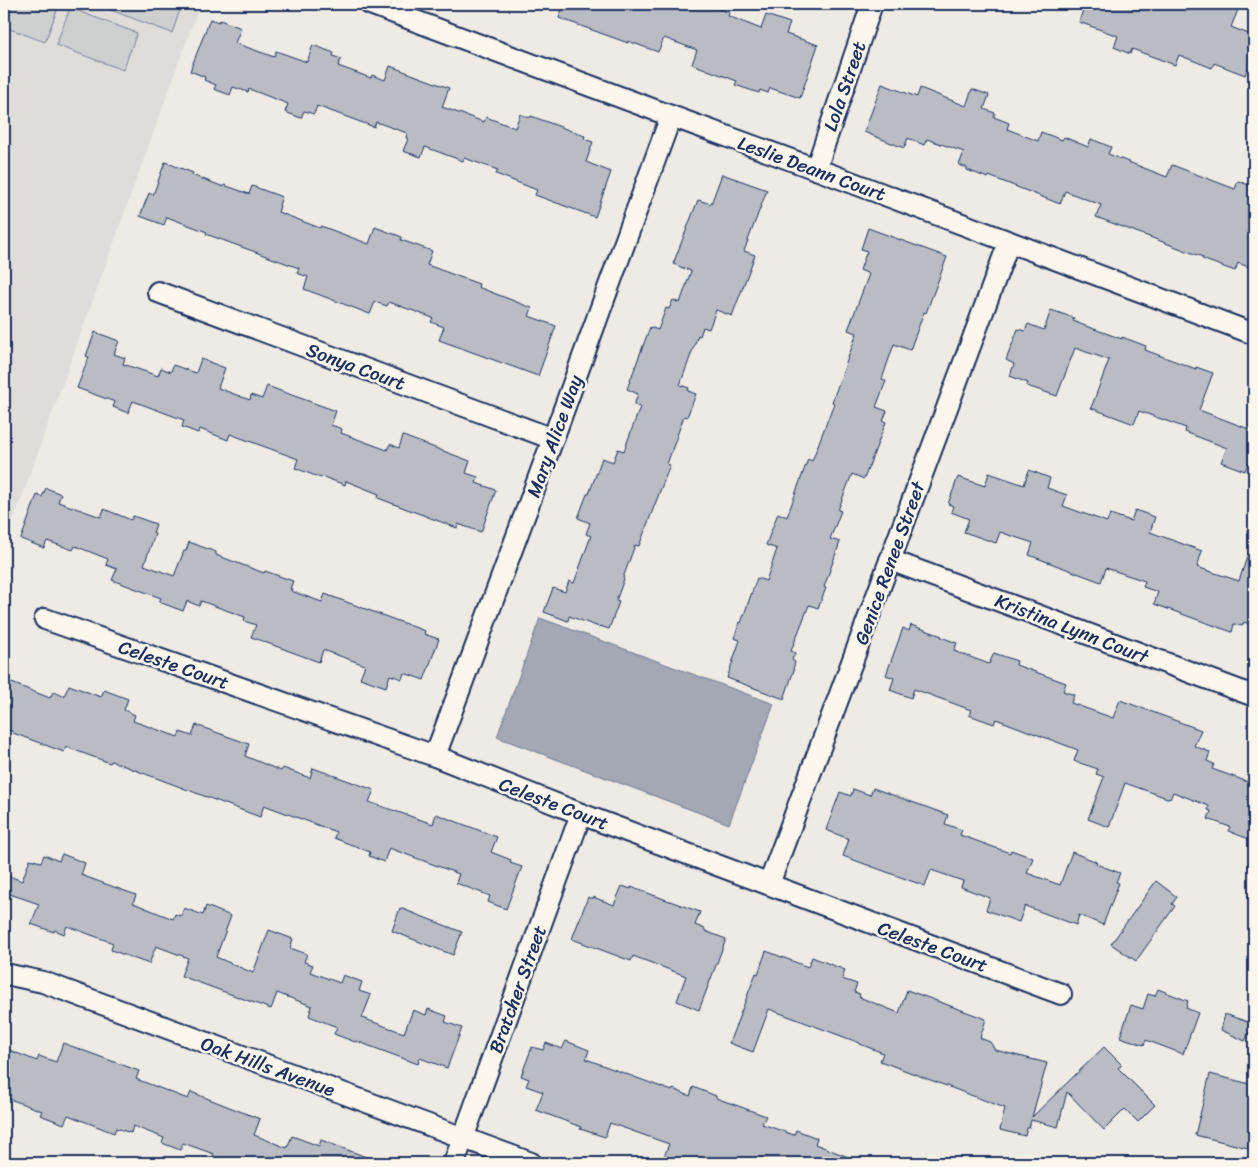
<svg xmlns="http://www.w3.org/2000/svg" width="1258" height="1167" font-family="Sriracha,sans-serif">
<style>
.built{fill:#deddda}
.green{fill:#cecfcf;stroke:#747f96}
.water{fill:#a3a8b4;stroke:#6d7892}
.building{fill:#b9bcc3;stroke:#1b2f5e}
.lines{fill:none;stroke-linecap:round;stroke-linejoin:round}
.minor-casing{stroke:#1b2f5e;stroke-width:24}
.minor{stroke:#fbf7ec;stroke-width:20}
.labels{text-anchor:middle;stroke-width:5;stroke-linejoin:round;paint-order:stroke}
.street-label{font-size:19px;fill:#1b2f5e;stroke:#fbf7ec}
</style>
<rect width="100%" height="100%" fill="#eeebe4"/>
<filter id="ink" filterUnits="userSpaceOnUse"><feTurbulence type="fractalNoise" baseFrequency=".02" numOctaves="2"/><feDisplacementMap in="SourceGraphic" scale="10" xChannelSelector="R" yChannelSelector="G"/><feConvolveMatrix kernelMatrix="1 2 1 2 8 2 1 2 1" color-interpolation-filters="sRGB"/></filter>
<g filter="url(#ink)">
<path class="built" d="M4 4H200L4 546Z"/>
<g class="green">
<path d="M4 4 59 5 45 42 4 27Z"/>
<path d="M106 4H182L172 33 105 8Z"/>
<path d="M70 8 137 33 123 70 56 45Z"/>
</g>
<path class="water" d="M540 618 774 704 729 824 497 737Z"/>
<g class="building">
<path d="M564 4H719L717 8 729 13 728 16 761 29 766 15 790 23 786 34 818 45 800 98 770 88 768 93 760 90 759 93 735 85 737 81 692 64 697 50 664 38 658 52 628 41V43L559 18Z"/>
<path d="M1085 4H1221L1238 10 1231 27 1254 36V70L1248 68 1245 75 1214 63 1212 68 1179 55 1175 65 1132 49 1130 54 1114 47 1118 36 1079 22Z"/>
<path d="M210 19 219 22 220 20 241 28 235 43 274 57 276 51 307 62 313 45 334 53 333 56 341 59 338 66 371 78 372 75 385 80 390 66 449 88 442 107 484 122 486 117 515 128 520 114 530 118 531 116 585 136 584 139 593 142 586 162 611 172 595 217 535 195 537 190 496 174 498 170 464 158 463 161 425 147 421 157 403 151 408 139 406 138 407 133 376 122 374 127 317 106 314 114 304 111 301 118 285 112 288 104 249 89 248 92 233 87 230 95 214 89 216 85 204 80 205 77 190 71Z"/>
<path d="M882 84 917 97 920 88 966 106 972 89 989 95 984 109 995 113 994 117 1009 123 1007 129 1038 141 1041 132 1062 140 1064 137 1088 147 1091 139 1111 147 1108 154 1167 177 1172 165 1235 189 1238 181 1254 187V269L1238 263 1235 271 1202 259 1203 257 1096 217 1101 205 1065 191 1060 204 989 176 988 178 967 170V168L959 165 964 152 927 139 924 145 908 138 904 148 864 132Z"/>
<path d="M165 162 193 173 192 175 224 187V185L249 194 252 186 282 197 279 205 280 206 278 212 320 228 321 226 369 244 375 227 402 237 401 240 432 251 427 265 479 284 478 287 532 308 529 316 556 326 538 376 439 340 444 327 431 322 433 318 389 302 387 306 375 302 370 314 304 289 308 277 297 273 299 268 206 234 207 232 167 217 164 225 140 216 149 193 153 195Z"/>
<path d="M722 174 767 190 744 251 755 255 732 316 716 310 709 329 703 327 700 336 698 335 680 385 689 388 688 391 696 394 687 417 684 416 667 464 670 465 639 546 635 545 623 578 624 579 616 601 619 602 609 629 600 626 599 627 569 616 568 621 544 612 553 588 565 592 569 581 574 583 591 536 586 534 590 523 578 518 587 494H589L602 458 613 462 618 449 624 451 640 407 634 405 638 394 627 389 650 327 658 330 666 308 669 309 673 300 680 303 691 271 673 264 698 200 711 204Z"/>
<path d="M868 228 947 257 926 313 924 312 910 350 894 344 882 379 886 381 876 407 887 411 883 421 886 422 864 479 852 474 838 510 841 511 830 539 840 542 824 587 826 588 818 608 809 605 791 651 795 653 792 660 795 662 793 669 794 670 784 699 727 678 740 640 734 638 740 622 741 623 757 578 766 581 777 549 766 545 778 513 787 517 808 459 812 461 834 403 832 402 857 333 848 330 869 274 860 270 867 251 861 249Z"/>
<path d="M1051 310 1074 318 1073 321 1083 325 1122 339V337L1146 346 1145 350 1196 369V367L1213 373 1199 410 1254 431V465L1248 463 1245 471 1221 462 1227 448 1185 432 1186 428 1139 411 1134 424 1091 408 1109 360 1075 348 1057 396 1027 386 1028 383 1010 376 1014 364 1006 360 1018 329 1025 331 1028 324 1044 330Z"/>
<path d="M95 332 119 341 114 354 125 358 123 364 158 376 161 368 171 372 173 365 196 373 201 359 225 368 218 388 250 400 251 395 262 399 267 386 336 411 331 425 342 429 341 433 387 450 390 444 399 448 403 436 470 461 466 473 478 477 476 483 496 490 481 532 458 524 457 528 378 498 379 494 346 481 345 485 321 476V478L295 468 298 459 230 434 228 440 200 429 198 433 182 427 184 420 133 401 128 413 113 407 115 402 77 388 89 357 86 356Z"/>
<path d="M1029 470 1050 478 1047 488 1067 495 1063 506 1107 522 1110 514 1131 521 1135 510 1155 517 1150 532 1202 551 1197 567 1239 581 1251 545 1254 546V626L1244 622 1242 626 1234 624 1232 632 1154 604 1158 592 1143 587 1145 581 1106 568 1101 582 1029 555 1033 543 1000 532 996 543 964 532 969 519 951 512 953 506 948 504 958 477 985 486 989 473 1024 485Z"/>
<path d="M46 488 61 494 58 502 101 517 104 509 131 520 133 516 156 524 153 533 155 534 144 565 174 576 184 551H186L189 542 216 552V555L264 573 265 571 293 581 290 589H292L291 591 322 602 325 594 425 631 424 634 439 639 424 680 404 673 402 679 390 675 386 687 360 678 365 665 323 650 319 662 251 637 256 625 244 621 245 617 201 601 199 606 187 601 183 611 159 602 161 598 112 580 117 569 106 565 108 559 75 546 73 550 47 541 44 548 21 539 37 495 42 497Z"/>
<path d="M911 625 942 636 941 637 957 643 954 651 989 664 994 653 1017 661 1016 665 1066 683 1063 691 1074 695 1071 703 1113 718 1120 700 1201 730 1194 746 1210 752 1207 761 1214 764 1212 769 1254 784V841L1228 831 1230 827 1208 819 1211 811 1208 810 1209 806 1173 792 1170 799 1125 783 1109 827 1088 819 1104 777 1096 774 1098 769 1074 761 1078 750 996 719 994 724 969 715 971 710 914 689 911 698 890 690 894 678 886 675 903 628 909 631Z"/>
<path d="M4 680 50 698 53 692 64 696 69 685 101 697 104 690 128 699 124 710 135 715 133 721 178 737 180 732 192 736 196 725 249 744 245 756 281 771 283 768 310 778 313 768 374 790 369 802 433 824 436 814 497 837 491 852 511 860 510 863 522 867 506 909 488 902 490 896 456 883 459 874 389 848 384 862 369 856 370 852 334 838 336 832 264 805 260 817 111 761 110 763 66 747 64 752 13 733 14 732 4 728Z"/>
<path d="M873 788 948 815 945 824 962 830 960 835 1010 853 1011 850 1033 858 1027 873 1060 885 1072 852 1097 862 1096 864 1120 873 1116 882 1119 883 1103 925 1079 915 1076 925 1025 906 1019 922 986 910 990 898 961 887 963 881 931 870 925 886 843 856 849 839 826 830 840 792 851 796 853 789 870 795Z"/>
<path d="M62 854 85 863 81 875 136 895 133 903 173 919 175 914 181 916 184 908 203 915 206 906 231 916 216 957 253 973 269 930 293 939 290 948 307 954 304 962 313 965 310 972 340 983 343 975 362 982 359 991 371 995 362 1018 404 1033 413 1010 426 1015 428 1009 447 1016 445 1022 462 1028 447 1068 420 1058 418 1064 356 1041 355 1042 334 1034 337 1027 309 1016 312 1006 277 993 271 1009 181 976 188 958 156 946 149 964 111 950 113 943 67 926 64 934 55 930 54 932 31 924 39 904 4 892V874L22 881 30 859 41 862 44 855 59 861Z"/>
<path d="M1156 881 1177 897 1172 904 1175 906 1136 961 1111 944Z"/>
<path d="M622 886 631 889V887L700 912 695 925 705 929V931L726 939 699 1010 677 1001 686 976 633 956 631 961 572 939 588 897 592 899 593 897 614 905Z"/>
<path d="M400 908 462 932 453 955 392 931Z"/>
<path d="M766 951 808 967 812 957 845 970 842 979 857 984 854 992 860 994 859 997 899 1013 907 990 986 1019 980 1038 990 1042 995 1050 1047 1063 1032 1117 1104 1047 1122 1065 1118 1068 1155 1105 1138 1122 1125 1109 1104 1130 1067 1092 1058 1127 1031 1120 1029 1128H1027L1025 1136 1000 1130 1005 1108 880 1061 883 1053 860 1044V1043L769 1009 753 1052 729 1043 748 994 756 973 758 974Z"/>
<path d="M1158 989 1188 1001 1186 1008 1198 1013 1183 1054 1146 1040 1144 1045 1120 1037 1131 1005 1143 1009 1148 994 1155 996Z"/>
<path d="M1225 1014 1253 1024 1245 1041 1221 1030Z"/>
<path d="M566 1041 589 1050 586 1059 672 1091 673 1089 690 1096 693 1087 716 1096V1098L766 1116 762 1124 794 1135 796 1130 817 1138 815 1144 861 1162 860 1163H675L663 1159 669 1144 610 1123 605 1137 580 1129 581 1127 536 1110 543 1092 526 1086 529 1079 521 1076 532 1047 543 1050 546 1043 562 1049Z"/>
<path d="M63 1043 139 1071 136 1079 188 1099 191 1092 260 1119 254 1135 287 1148 292 1136 319 1146 321 1140 377 1161V1163H210L214 1154 183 1143 180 1150 162 1143 164 1138 133 1126 131 1133 116 1128 114 1133 68 1115 64 1124 40 1115 42 1111 4 1097V1048L37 1061 39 1056 56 1062Z"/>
<path d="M1210 1074 1254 1085V1123L1248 1148 1195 1135Z"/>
</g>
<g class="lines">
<g class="minor-casing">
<g id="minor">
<path d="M370 4 671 116 816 169 1254 334"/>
<path d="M816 169 872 4"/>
<path d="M158 292 553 439"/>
<path d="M890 560 1254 696"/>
<path d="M45 619 435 756 581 814 1061 994"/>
<path d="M435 756 553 439 671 116"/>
<path d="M769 884 1009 242"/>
<path d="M4 974 10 975 43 982 531 1163"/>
<path d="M454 1163 581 814"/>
</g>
</g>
<use href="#minor" class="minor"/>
</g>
</g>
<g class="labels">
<g class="street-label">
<text transform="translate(844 86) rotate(-71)" y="7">Lola Street</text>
<text transform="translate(812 168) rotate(20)" y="7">Leslie Deann Court</text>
<text transform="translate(356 366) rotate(20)" y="7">Sonya Court</text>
<text transform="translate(554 436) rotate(-70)" y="7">Mary Alice Way</text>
<text transform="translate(889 563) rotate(-70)" y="7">Genice Renee Street</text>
<text transform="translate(1072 628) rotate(21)" y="7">Kristina Lynn Court</text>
<text transform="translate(174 664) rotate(19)" y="7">Celeste Court</text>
<text transform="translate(554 803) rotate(21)" y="7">Celeste Court</text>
<text transform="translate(933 946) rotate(20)" y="7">Celeste Court</text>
<text transform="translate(517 989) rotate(-70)" y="7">Bratcher Street</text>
<text transform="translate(268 1066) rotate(20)" y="7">Oak Hills Avenue</text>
</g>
</g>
<rect width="1258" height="1167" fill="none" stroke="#fbf7ec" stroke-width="20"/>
<rect x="10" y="10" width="1238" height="1147" fill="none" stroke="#1b2f5e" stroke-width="2" filter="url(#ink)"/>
</svg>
